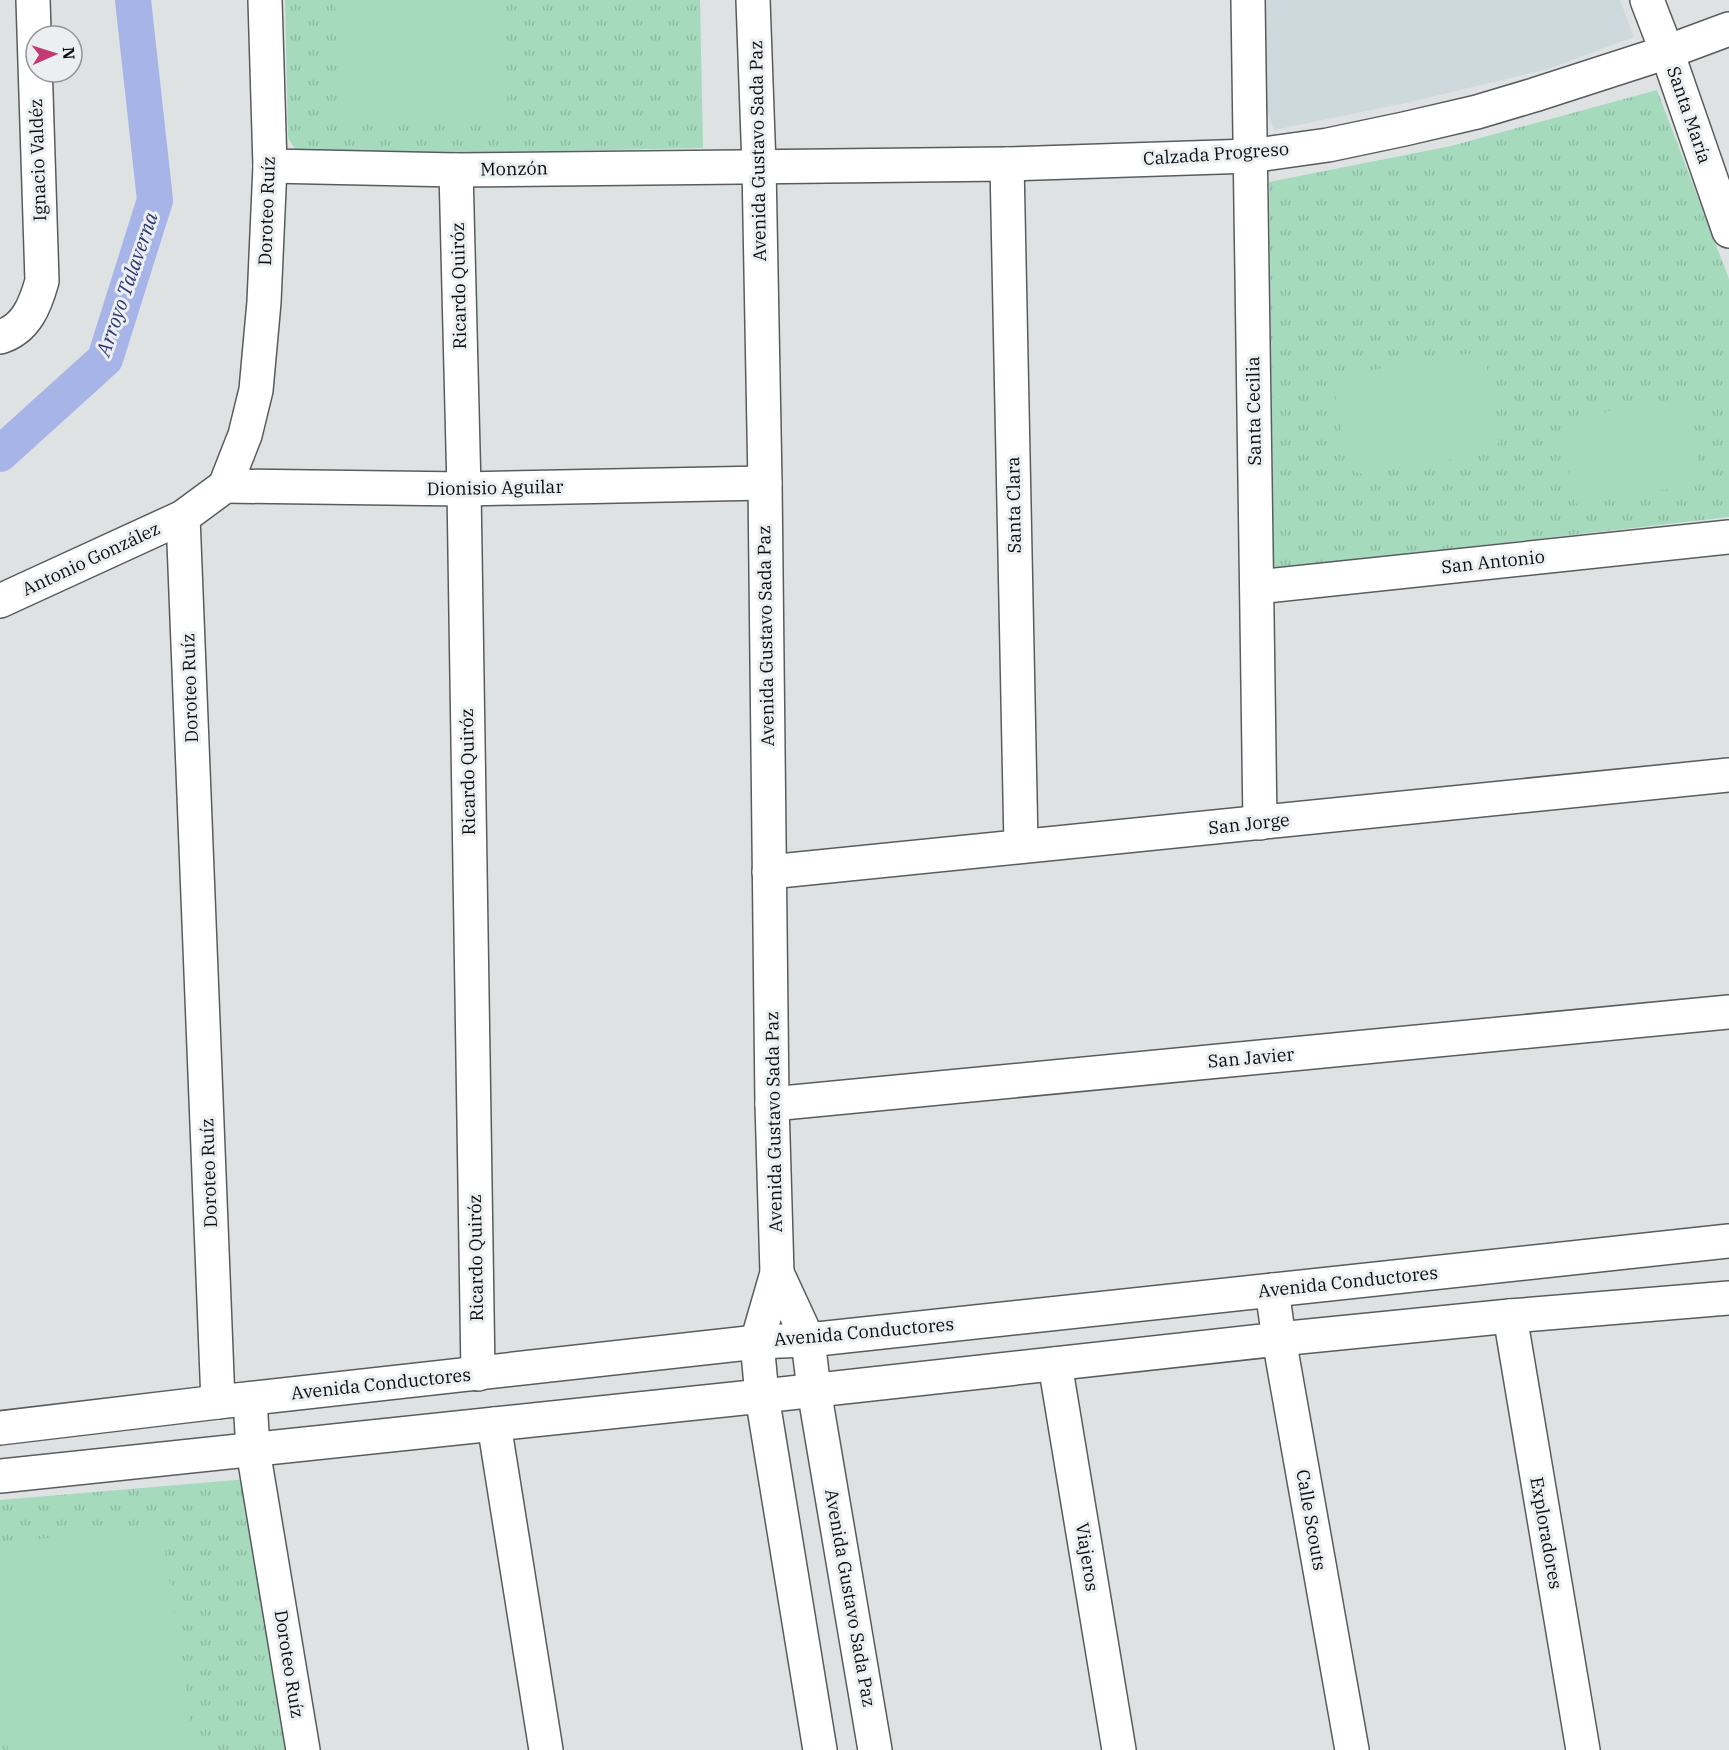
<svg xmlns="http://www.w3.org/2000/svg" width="1729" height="1750" font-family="'IBM Plex Serif',serif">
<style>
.built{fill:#cdd9dd}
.grass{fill:url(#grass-tufts)}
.pitch{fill:#a5dabd}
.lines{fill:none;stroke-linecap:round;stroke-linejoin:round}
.canal{stroke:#a7b4e7;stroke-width:36}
.minor-casing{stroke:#595c5d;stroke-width:36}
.tertiary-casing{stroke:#595c5d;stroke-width:36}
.minor{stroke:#fff;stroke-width:33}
.tertiary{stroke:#fff;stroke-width:33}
.labels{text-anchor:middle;stroke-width:6;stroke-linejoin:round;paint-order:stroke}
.street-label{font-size:18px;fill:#0c0e0e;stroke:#eceff1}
.water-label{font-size:20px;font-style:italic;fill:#2d3774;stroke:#eceff1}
</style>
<defs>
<pattern id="grass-tufts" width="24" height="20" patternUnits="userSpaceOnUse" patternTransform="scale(1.5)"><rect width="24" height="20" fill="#a5dabd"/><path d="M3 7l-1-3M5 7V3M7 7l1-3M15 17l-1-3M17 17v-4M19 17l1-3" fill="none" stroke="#8dbaa1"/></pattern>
</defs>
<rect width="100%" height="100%" fill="#dfe2e3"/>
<path class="built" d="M1265 0H1620L1634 37 1548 69 1410 102 1274 130 1266 109Z"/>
<g class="grass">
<path d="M285 0H700L703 148 311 156 297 152 288 138Z"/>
<path d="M1657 90 1729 279V517L1274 569 1269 182 1451 146Z"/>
<path d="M248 1479 292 1750H0V1500Z"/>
</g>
<g class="pitch">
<path d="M335 0H503L508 123 339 124Z"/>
<path d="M1472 353 1480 356 1486 363 1499 438 1497 447 1487 454 1363 474 1352 471 1348 464 1334 389 1338 379 1347 374Z"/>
<path d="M1687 397 1701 484 1575 504 1560 420Z"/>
<path d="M161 1523 194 1750H8L0 1703V1544Z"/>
</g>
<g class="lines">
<path class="canal" d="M0 454 105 359 155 200 133 0"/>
<g class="minor-casing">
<g id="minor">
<path d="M1248 0 1260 823"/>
<path d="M1647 0 1667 52 1729 231"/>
<path d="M1007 164 1021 845"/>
<path d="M270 166 456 170 1007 164 1250 156 1328 145 1404 129 1477 112 1534 95 1667 52 1729 29"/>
<path d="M456 170 464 489 478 1374"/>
<path d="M0 337C26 329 35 306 42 281L33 0"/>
<path d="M225 486 464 489 765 483"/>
<path d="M1257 587 1729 537"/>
<path d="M0 601 183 517"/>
<path d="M769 872 1729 775"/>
<path d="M772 1104 1729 1012"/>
<path d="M1272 1290 1279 1339 1352 1750"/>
<path d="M1510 1316 1583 1750"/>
<path d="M1055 1364 1119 1750"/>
<path d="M250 1399 253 1450 303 1750"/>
<path d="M218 1402 183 517 225 486 245 435 256 390 264 302 270 166 265 0"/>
<path d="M494 1424 546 1750"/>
</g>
</g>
<g class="tertiary-casing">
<g id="tertiary">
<path d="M753 0 759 166 765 483 772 1104 777 1273 757 1342 762 1396 820 1750"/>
<path d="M777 1273 808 1340 814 1390 875 1750"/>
<path d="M0 1428 218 1402 757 1342 808 1340 1729 1241"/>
<path d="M0 1476 762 1396 1279 1339 1510 1316 1729 1298"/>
</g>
</g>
<use href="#minor" class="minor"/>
<use href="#tertiary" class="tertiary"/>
</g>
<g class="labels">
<g class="street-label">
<text transform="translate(1689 115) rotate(71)" y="6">Santa María</text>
<text transform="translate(758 151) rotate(-91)" y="6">Avenida Gustavo Sada Paz</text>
<text transform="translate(1216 154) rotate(-4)" y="6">Calzada Progreso</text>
<text transform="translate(38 160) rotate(-92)" y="6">Ignacio Valdéz</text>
<text transform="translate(514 169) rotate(-1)" y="6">Monzón</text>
<text transform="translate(267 211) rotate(-88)" y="6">Doroteo Ruíz</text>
<text transform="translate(459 286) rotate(-91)" y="6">Ricardo Quiróz</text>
<text transform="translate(1254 411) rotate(-91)" y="6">Santa Cecilia</text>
<text transform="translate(495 488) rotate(-1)" y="6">Dionisio Aguilar</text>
<text transform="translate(1014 505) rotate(-91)" y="6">Santa Clara</text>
<text transform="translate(91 559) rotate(-25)" y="6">Antonio González</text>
<text transform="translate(1493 562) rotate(-6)" y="6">San Antonio</text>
<text transform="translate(766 636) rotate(-91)" y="6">Avenida Gustavo Sada Paz</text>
<text transform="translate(190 688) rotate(-92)" y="6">Doroteo Ruíz</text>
<text transform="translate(468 772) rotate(-91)" y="6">Ricardo Quiróz</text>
<text transform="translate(1249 824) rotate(-6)" y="6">San Jorge</text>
<text transform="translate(1251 1058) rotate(-5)" y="6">San Javier</text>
<text transform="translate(774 1122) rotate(-91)" y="6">Avenida Gustavo Sada Paz</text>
<text transform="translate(209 1173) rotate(-92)" y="6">Doroteo Ruíz</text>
<text transform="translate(476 1258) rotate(-91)" y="6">Ricardo Quiróz</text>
<text transform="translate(1348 1282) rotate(-6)" y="6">Avenida Conductores</text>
<text transform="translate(864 1332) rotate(-5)" y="6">Avenida Conductores</text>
<text transform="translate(381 1384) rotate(-6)" y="6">Avenida Conductores</text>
<text transform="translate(1311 1520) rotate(80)" y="6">Calle Scouts</text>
<text transform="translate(1546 1533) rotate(80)" y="6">Exploradores</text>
<text transform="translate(1087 1557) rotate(81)" y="6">Viajeros</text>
<text transform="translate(850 1598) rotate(80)" y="6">Avenida Gustavo Sada Paz</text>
<text transform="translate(289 1664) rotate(81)" y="6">Doroteo Ruíz</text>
</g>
<g class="water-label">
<text transform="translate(127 284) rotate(-71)" y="7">Arroyo Talaverna</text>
</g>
</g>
<g transform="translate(54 54) rotate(87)"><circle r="28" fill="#eceff1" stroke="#929596" stroke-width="1.5"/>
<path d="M0-4.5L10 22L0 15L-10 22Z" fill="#c23974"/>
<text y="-9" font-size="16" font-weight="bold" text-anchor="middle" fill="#0c0e0e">N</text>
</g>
</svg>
